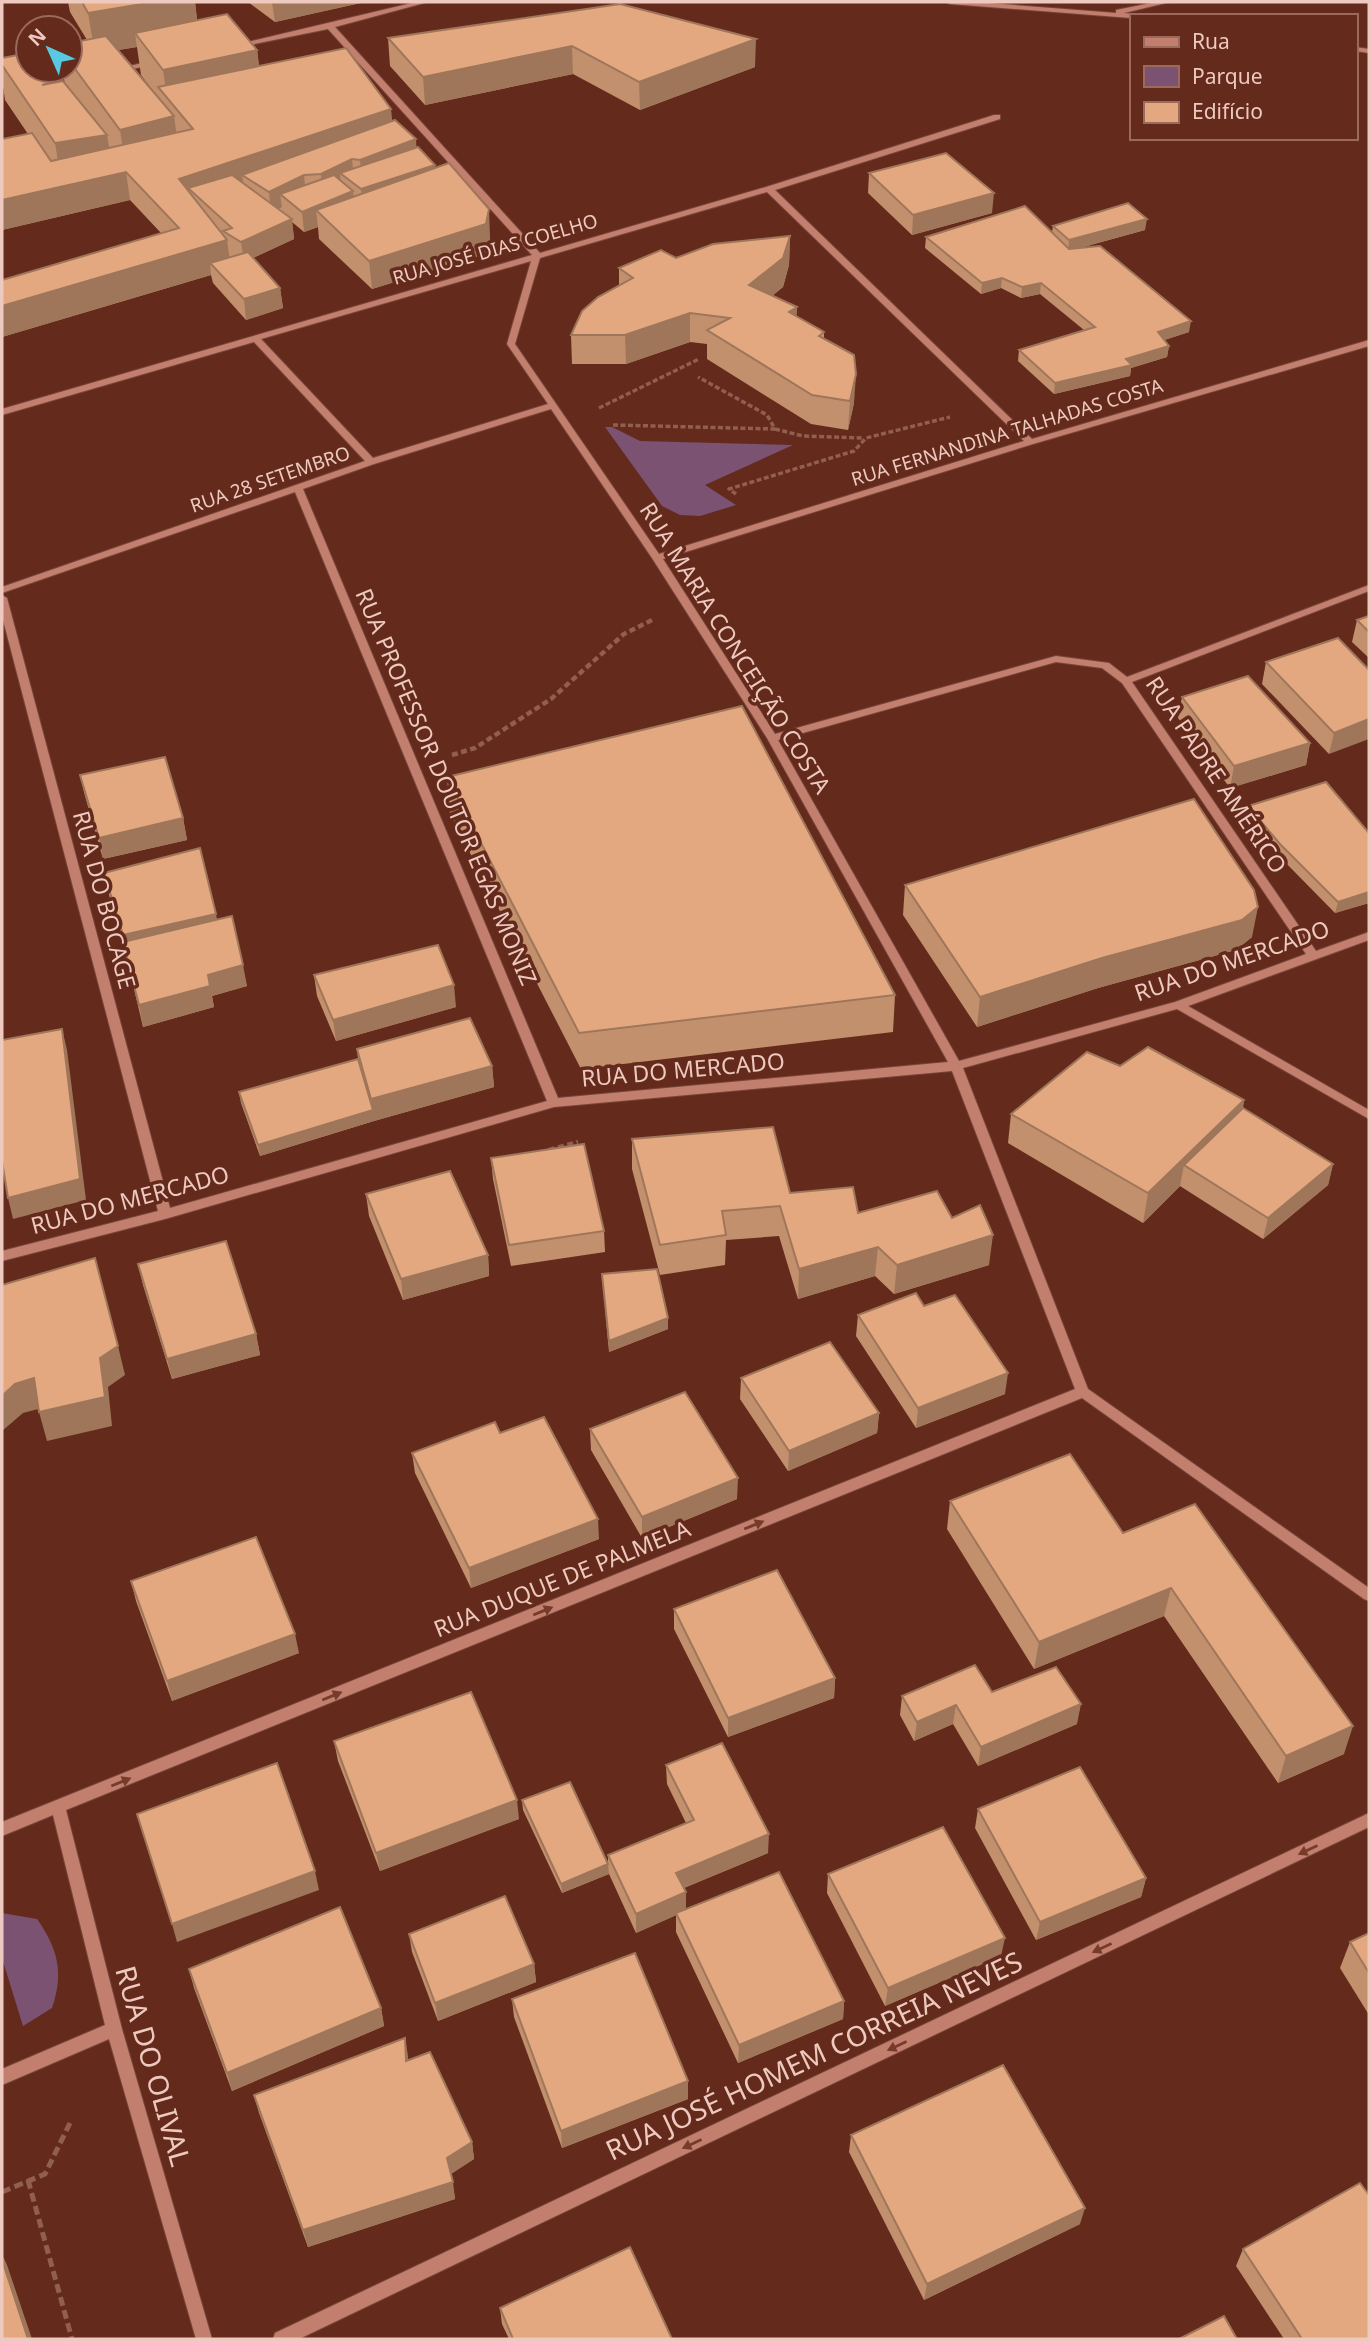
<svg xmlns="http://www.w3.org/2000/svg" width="1371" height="2341" font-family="'Noto Sans',sans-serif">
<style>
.green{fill:#7b5272}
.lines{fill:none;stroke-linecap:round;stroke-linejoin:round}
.minor-casing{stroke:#78463b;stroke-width:2}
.path-far2{stroke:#915e52;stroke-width:3.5;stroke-dasharray:5 2.5;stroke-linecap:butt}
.path-far1{stroke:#915e52;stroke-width:4.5;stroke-dasharray:6 3.5;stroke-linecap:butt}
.path{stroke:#915e52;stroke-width:5;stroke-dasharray:9 4.5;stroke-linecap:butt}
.minor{fill:#c37f6e;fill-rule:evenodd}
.wall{fill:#c3906e;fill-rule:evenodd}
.shaded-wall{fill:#9f765a}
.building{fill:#e3a880;stroke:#9f765a;stroke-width:2}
.oneway{fill:#773b2c}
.labels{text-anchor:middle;stroke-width:7;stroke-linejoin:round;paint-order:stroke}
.far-street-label{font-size:19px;fill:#eec9bf;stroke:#642a1c}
.street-label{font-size:23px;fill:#eec9bf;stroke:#642a1c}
.near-street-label{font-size:28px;fill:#eec9bf;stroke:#642a1c}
</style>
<rect width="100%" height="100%" fill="#642a1c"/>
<g class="green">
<path d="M605 427H612L640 441 793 445 705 485 736 505 700 516 680 515 662 506Z"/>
<path d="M2 1913 37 1919C58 1949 64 1973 52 2008L23 2026 2 1958Z"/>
</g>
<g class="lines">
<g class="minor-casing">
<g id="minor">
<path d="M416 2H428L335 27 540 253 766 187 994 115H1000V119L775 190 1032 439 1369 340V346L1033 444 663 559 775 734 1056 656 1109 663 1127 677 1369 585V591L1132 682 1316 951 1369 932V940L1188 1006 1369 1110V1119L1177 1009 963 1068 1088 1389 1369 1588V1601L1364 1599 1082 1398 66 1810 122 2029 212 2339H196L109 2039 2 2085V2069L105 2025 53 1815 2 1836V1822L1075 1389 952 1071 554 1107 165 1219 2 1261V1251L158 1211 2 616V595L7 598 170 1208 547 1101 295 492 2 593V587L365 461 254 342 2 415V409L532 255 328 29 235 48 231 46ZM767 192 1024 441 659 554 515 344 540 258ZM531 261 507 344 548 404 373 458 261 339ZM551 409 652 558 767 738 948 1062 558 1098 303 489 374 464ZM1056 662 1102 668 1122 683 1306 954 1175 1002 959 1061 778 740Z"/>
<path d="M946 2H976L1116 13V10L1156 2H1170L1124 13 1134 14 1135 16H1131V18L950 4Z"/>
<path d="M1355 47 1369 49V53L1355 51Z"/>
<path d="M156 60H159V64L115 72 111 70Z"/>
<path d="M1369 1813V1827L299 2339H273L275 2333Z"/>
</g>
</g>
<g class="path-far2">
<path d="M599 408 699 359"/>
<path d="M613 425 775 429 767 415 698 377"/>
<path d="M775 429 803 436 864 438"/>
<path d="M736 494 729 489 854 451 866 438 950 417"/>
</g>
<g class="path-far1">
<path d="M452 755 475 748 551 699 624 634 652 620"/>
<path d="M549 1150 578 1142"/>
</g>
<g class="path">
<path d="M28 2180 72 2339"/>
<path d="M2 2192 45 2174 70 2123"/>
</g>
<use href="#minor" class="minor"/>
</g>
<g class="wall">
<path d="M68 2H195L197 20 257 50 259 66 392 121 435 168 490 237 488 253 372 289 319 239 318 227 304 232 292 222 294 239 253 258 280 288 283 308 246 320 213 283 211 275 2 337V280L161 233 130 200 2 230V139L28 134 5 100 2 80V58L61 79 62 82 65 84 62 70H70V43L87 40 70 12ZM137 47 141 75 158 98 118 50Z"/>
<path d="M248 2H365L275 22Z"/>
<path d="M620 4 755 67 640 110 573 74 425 105 390 66 388 38Z"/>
<path d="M869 173 992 213 912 235 868 193Z"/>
<path d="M1053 226 1145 230 1080 248 1189 332 1164 340 1169 346 1167 357 1131 368 1130 376 1054 394 1018 361 1019 350 1084 330 1040 294 1021 298 1001 288 981 294 925 248 926 237 1052 232Z"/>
<path d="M790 236 789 265 783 287 772 296 797 307 796 316 824 332V338L854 403 848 430 811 424 707 359V344L690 342 626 364H572L571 335 619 285V268Z"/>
<path d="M1369 616V658L1352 642 1357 620Z"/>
<path d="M1266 662 1369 670 1329 754 1262 684Z"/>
<path d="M1182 697 1310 743 1306 765 1230 788 1178 718Z"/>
<path d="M80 775 183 818 187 840 103 859 85 796Z"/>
<path d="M447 777 895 995 893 1032 581 1069 450 814Z"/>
<path d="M1248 806 1369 833V903L1335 913 1278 855 1246 817Z"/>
<path d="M104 873 217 920 247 986 212 996 214 1007 143 1027 123 942 109 895Z"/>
<path d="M905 885 1252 937 1236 950 1098 988 977 1027 903 915Z"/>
<path d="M314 975 456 1007 336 1041 317 996Z"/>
<path d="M357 1049 492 1066 494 1087 374 1121 260 1156 241 1103 239 1092 358 1059Z"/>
<path d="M1120 1066 1244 1100 1243 1108 1333 1164 1328 1185 1263 1239 1180 1186 1143 1223 1008 1143 1011 1114Z"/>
<path d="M632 1139 790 1193 858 1213 952 1218 989 1265 894 1294 875 1276 798 1299 779 1236 726 1240 725 1265 660 1275 632 1169Z"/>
<path d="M491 1158 604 1231 605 1252 511 1266 493 1179Z"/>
<path d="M366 1194 488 1255 489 1276 403 1300 369 1216Z"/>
<path d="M138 1264 256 1334 260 1355 172 1379 143 1285Z"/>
<path d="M602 1274 668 1329 609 1352Z"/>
<path d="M924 1306 1005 1394 916 1428 856 1336 858 1315Z"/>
<path d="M741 1378 879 1413 877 1433 788 1471 740 1399Z"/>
<path d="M590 1429 737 1499 642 1538 591 1450Z"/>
<path d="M500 1433 599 1539 471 1588 415 1473 412 1453Z"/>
<path d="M950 1501 1123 1533 1344 1754 1278 1783 1164 1616 1034 1669 947 1529Z"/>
<path d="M131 1581 299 1653 172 1701 136 1601Z"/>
<path d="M674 1609 835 1678 834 1698 728 1737 674 1629Z"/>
<path d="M992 1692 1077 1724 978 1766 953 1724 914 1741 900 1715 902 1696Z"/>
<path d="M334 1741 519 1819 380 1871 338 1761Z"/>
<path d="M666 1765 768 1853 684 1888 686 1909 844 2001 843 2019 738 2063 676 1932V1915L636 1933 609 1874 562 1893 523 1810 522 1800 608 1864V1855L686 1823 667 1784Z"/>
<path d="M978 1809 1146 1878 1141 1897 1036 1940 975 1828Z"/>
<path d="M828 1874 1001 1956 885 2006 827 1893Z"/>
<path d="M1369 1933V2015L1340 1968 1350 1942Z"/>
<path d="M409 1934 534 1964 536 1982 438 2021 412 1952Z"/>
<path d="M189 1969 381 2008 384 2026 232 2091 194 1988Z"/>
<path d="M512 1999 688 2081V2099L562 2148 514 2017Z"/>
<path d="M408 2056V2061L472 2142 474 2159 451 2174 455 2199 308 2247 259 2113 254 2095Z"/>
<path d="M851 2135 1080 2224 924 2300 849 2152Z"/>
<path d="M1243 2249 1369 2339H1284L1236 2266Z"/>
<path d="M500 2308 672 2339H509L502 2324Z"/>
</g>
<g class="shaded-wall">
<path d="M154 2H195L199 36 135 33 137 47 95 54 88 13Z"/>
<path d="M278 2H365L275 22 272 3Z"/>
<path d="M756 39 755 67 640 110 639 82Z"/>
<path d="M572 46 573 74 425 105 423 77Z"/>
<path d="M257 50 262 91 167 97 163 70Z"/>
<path d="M391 109 394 137 242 175 244 187 188 188 190 205 179 179Z"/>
<path d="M174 116 180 158 126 172 120 130Z"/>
<path d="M107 135 114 175 126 172 130 200 2 230V200L62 185 55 143Z"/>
<path d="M416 139 417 159 362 180 360 160Z"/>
<path d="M352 159 354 179 340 173 341 185 323 194 321 174Z"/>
<path d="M435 165 436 185 363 209 361 189Z"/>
<path d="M304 175 306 195 280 194 282 207 271 213 269 192Z"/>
<path d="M353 191 355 211 316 210 318 227 304 232 302 212Z"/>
<path d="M994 193 992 213 912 235 913 215Z"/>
<path d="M489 209 490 237 488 253 372 289 369 261Z"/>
<path d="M292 219 294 239 244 262 241 242Z"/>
<path d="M1147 219 1145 230 1068 251 1069 240Z"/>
<path d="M790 236 789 265 783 287 749 314V285Z"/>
<path d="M227 240 231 269 210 263 211 275 2 337V306Z"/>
<path d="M1002 278 1001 288 981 294 982 283Z"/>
<path d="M1041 283 1040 294 1021 298 1022 287Z"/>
<path d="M280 288 283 308 246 320 244 299Z"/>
<path d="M797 307 796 336 789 312Z"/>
<path d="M690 313V342L626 364 625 335Z"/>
<path d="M1191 321 1189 332 1156 343 1158 332Z"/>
<path d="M1169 346 1167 357 1131 368 1130 376 1054 394 1055 383Z"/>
<path d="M856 374 854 403 848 430 850 401Z"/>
<path d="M1369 719V739L1329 754 1334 733Z"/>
<path d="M1310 743 1306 765 1230 788 1234 766Z"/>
<path d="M183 818 187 840 103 859 99 838Z"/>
<path d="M1369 892V903L1335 913 1338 902Z"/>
<path d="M1258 907 1252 937 1236 950 1098 988 977 1027 980 997Z"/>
<path d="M216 914 220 936 128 957 123 935Z"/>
<path d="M243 965 247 986 212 996 214 1007 143 1027 139 1005 208 975Z"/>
<path d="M454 985 456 1007 336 1041 333 1020Z"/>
<path d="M62 1029 67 1050 86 1200 13 1219 8 1198Z"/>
<path d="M492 1066 494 1087 374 1121 260 1156 258 1145 373 1110 371 1099Z"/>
<path d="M1244 1100 1238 1130 1184 1165 1180 1186 1143 1223 1148 1193Z"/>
<path d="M1333 1164 1328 1185 1263 1239 1268 1218Z"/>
<path d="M993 1235 989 1265 894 1294 897 1265Z"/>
<path d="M878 1247 875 1276 798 1299 799 1269Z"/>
<path d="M488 1255 489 1276 403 1300 401 1279Z"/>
<path d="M668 1318V1329L609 1352V1341Z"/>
<path d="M256 1334 260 1355 172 1379 167 1359Z"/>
<path d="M118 1346 125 1375 108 1387 112 1426 47 1441 39 1412 100 1358Z"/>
<path d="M1008 1373 1005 1394 916 1428 918 1408Z"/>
<path d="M34 1378 42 1408 23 1413 2 1431V1396L15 1384Z"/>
<path d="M879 1413 877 1433 788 1471 789 1451Z"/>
<path d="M738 1478 737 1499 642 1538V1517Z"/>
<path d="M598 1519 599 1539 471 1588 469 1568Z"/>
<path d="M1171 1588 1164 1616 1034 1669 1039 1642Z"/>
<path d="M295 1634 299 1653 172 1701 167 1681Z"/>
<path d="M835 1678 834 1698 728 1737V1718Z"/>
<path d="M1081 1704 1077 1724 978 1766 981 1747Z"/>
<path d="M956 1705 953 1724 914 1741 917 1722Z"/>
<path d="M1353 1726 1344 1754 1278 1783 1286 1756Z"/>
<path d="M517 1800 519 1819 380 1871 376 1853Z"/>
<path d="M769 1834 768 1853 676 1891V1873Z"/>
<path d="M608 1864 609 1874 562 1893 561 1884Z"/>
<path d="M315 1871 319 1890 177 1942 172 1924Z"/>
<path d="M1146 1878 1141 1897 1036 1940 1040 1922Z"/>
<path d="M686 1892V1911L636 1933V1914Z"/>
<path d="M1005 1938 1001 1956 885 2006 888 1988Z"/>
<path d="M534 1964 536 1982 438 2021 435 2003Z"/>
<path d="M844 2001 843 2019 738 2063 739 2045Z"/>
<path d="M381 2008 384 2026 232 2091 227 2073Z"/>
<path d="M405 2038 408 2056 409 2079 406 2061Z"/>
<path d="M688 2081V2099L562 2148 561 2131Z"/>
<path d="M472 2142 474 2159 449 2175 447 2158Z"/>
<path d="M453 2182 455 2199 308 2247 303 2230Z"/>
<path d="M1085 2208 1080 2224 924 2300 927 2284Z"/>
<path d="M2 2254 7 2265 32 2339H28L2 2260Z"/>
</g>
<g class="building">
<path d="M82 2H154L88 13Z"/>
<path d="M620 4 756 39 639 82 572 46 423 77 388 38Z"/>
<path d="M227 14 257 50 163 70 135 33Z"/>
<path d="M106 36 174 116 120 130 70 62V43Z"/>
<path d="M346 48 391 109 179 179 227 240 2 306V280L179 228 126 172 2 200V139L32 133 51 161 193 129 158 87Z"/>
<path d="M28 53V70H54L61 79 42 85 63 81 107 135 55 143 2 65V58Z"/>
<path d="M395 120 416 139 360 160 352 159 321 174 304 175 269 192 242 175Z"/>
<path d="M418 147 435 165 361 189 340 173Z"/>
<path d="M946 153 994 193 913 215 869 173Z"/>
<path d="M449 163 489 209 486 224 369 261 316 210Z"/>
<path d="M232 175 292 219 241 242 223 231 232 228 188 188Z"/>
<path d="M334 175 353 191 302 212 280 194Z"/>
<path d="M1128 203 1147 219 1069 240 1053 226Z"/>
<path d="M1025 206 1069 249 1100 246 1191 321 1158 332 1169 346 1126 359 1132 365 1055 383 1019 350 1095 327 1041 283 1022 287 1002 278 982 283 926 237Z"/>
<path d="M790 236 783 258 749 285 797 307 789 312 824 332 819 336 854 355 856 374 850 401 812 395 707 330 730 318 690 313 625 335H571L582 311 598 297 633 278 619 268 661 250 676 258 713 244Z"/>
<path d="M248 252 280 288 244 299 210 263Z"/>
<path d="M1369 616V632L1357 620Z"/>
<path d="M1338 638 1369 670V719L1334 733 1266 662Z"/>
<path d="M1248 676 1310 743 1234 766 1182 697Z"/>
<path d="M742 706 895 995 579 1033 447 777Z"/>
<path d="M165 757 183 818 99 838 80 775Z"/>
<path d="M1326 782 1369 833V892L1338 902 1280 844 1248 806Z"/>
<path d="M1194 799 1254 890 1258 907 1242 920 1102 958 980 997 905 885Z"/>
<path d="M200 848 216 914 123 935 104 873Z"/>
<path d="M232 916 243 965 208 975 210 986 139 1005 123 942Z"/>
<path d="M438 945 454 985 333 1020 314 975Z"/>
<path d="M470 1018 492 1066 371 1099 357 1049Z"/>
<path d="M62 1029 80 1179 8 1198 2 1161V1040Z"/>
<path d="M1148 1047 1244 1100 1148 1193 1011 1114 1087 1052 1120 1066Z"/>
<path d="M358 1059 373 1110 258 1145 239 1092Z"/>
<path d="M1243 1108 1333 1164 1268 1218 1184 1165Z"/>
<path d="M773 1127 790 1193 853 1187 858 1213 937 1191 952 1218 980 1205 993 1235 897 1265 878 1247 799 1269 780 1206 722 1211 726 1235 660 1245 632 1139Z"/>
<path d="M584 1144 604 1231 509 1245 491 1158Z"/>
<path d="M450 1171 488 1255 401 1279 366 1194Z"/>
<path d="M226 1241 256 1334 167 1359 138 1264Z"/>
<path d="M95 1258 118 1346 100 1358 105 1397 39 1412 34 1378 15 1384 2 1396V1285Z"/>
<path d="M657 1269 668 1318 609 1341 602 1274Z"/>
<path d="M916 1293 924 1306 955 1295 1008 1373 918 1408 858 1315Z"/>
<path d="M830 1342 879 1413 789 1451 741 1378Z"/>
<path d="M685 1392 738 1478 642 1517 590 1429Z"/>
<path d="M544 1417 598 1519 469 1568 412 1453 495 1422 500 1433Z"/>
<path d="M1070 1454 1123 1533 1195 1504 1353 1726 1286 1756 1171 1588 1039 1642 950 1501Z"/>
<path d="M256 1537 295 1634 167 1681 131 1581Z"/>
<path d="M777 1570 835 1678 728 1718 674 1609Z"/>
<path d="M975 1665 992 1692 1056 1667 1081 1704 981 1747 956 1705 917 1722 902 1696Z"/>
<path d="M471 1692 517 1800 376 1853 334 1741Z"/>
<path d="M722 1743 769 1834 676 1873 686 1892 636 1914 608 1855 694 1820 666 1765Z"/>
<path d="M277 1763 315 1871 172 1924 137 1814Z"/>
<path d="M1080 1767 1146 1878 1040 1922 978 1809Z"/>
<path d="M570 1782 608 1864 561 1884 522 1800Z"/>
<path d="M943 1827 1005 1938 888 1988 828 1874Z"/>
<path d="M779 1872 844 2001 739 2045 676 1913Z"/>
<path d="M505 1896 534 1964 435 2003 409 1934Z"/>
<path d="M340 1907 381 2008 227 2073 189 1969Z"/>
<path d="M1369 1933V1973L1350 1942Z"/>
<path d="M635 1953 688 2081 561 2131 512 1999Z"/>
<path d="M405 2038 406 2061 430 2052 472 2142 447 2158 453 2182 303 2230 254 2095Z"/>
<path d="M1003 2065 1085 2208 927 2284 851 2135Z"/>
<path d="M1360 2183 1369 2195V2339H1302L1243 2249Z"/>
<path d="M630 2247 672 2339H513L500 2308Z"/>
<path d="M2 2260 28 2339H2Z"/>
<path d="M1224 2316 1237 2339H1179Z"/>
</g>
<defs><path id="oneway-solid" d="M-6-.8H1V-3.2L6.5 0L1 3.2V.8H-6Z" transform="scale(1.75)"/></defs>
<g class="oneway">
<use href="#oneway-solid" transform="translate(754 1525) rotate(-22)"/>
<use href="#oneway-solid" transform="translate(543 1611) rotate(-22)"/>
<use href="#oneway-solid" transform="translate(332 1696) rotate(-22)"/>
<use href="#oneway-solid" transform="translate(121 1782) rotate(-22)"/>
<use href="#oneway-solid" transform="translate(1308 1850) rotate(155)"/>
<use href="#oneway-solid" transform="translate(1102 1948) rotate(155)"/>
<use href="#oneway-solid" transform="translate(897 2046) rotate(155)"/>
<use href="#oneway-solid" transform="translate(692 2144) rotate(155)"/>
</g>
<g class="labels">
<g class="far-street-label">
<text transform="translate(495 249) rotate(-16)" y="7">RUA JOSÉ DIAS COELHO</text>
<text transform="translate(1007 432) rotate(-17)" y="7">RUA FERNANDINA TALHADAS COSTA</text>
<text transform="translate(270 479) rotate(-19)" y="7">RUA 28 SETEMBRO</text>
</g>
<g class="street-label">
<text transform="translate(735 648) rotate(58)" y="8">RUA MARIA CONCEIÇÃO COSTA</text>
<text transform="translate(1216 775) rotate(56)" y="8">RUA PADRE AMÉRICO</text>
<text transform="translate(446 787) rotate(67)" y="8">RUA PROFESSOR DOUTOR EGAS MONIZ</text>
<text transform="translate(104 900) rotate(75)" y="8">RUA DO BOCAGE</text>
<text transform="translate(1232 961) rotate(-19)" y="8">RUA DO MERCADO</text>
<text transform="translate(683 1070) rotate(-5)" y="8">RUA DO MERCADO</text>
<text transform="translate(130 1200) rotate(-15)" y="8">RUA DO MERCADO</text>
<text transform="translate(562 1579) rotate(-22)" y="8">RUA DUQUE DE PALMELA</text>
</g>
<g class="near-street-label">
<text transform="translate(814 2056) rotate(-25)" y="10">RUA JOSÉ HOMEM CORREIA NEVES</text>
<text transform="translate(153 2066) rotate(74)" y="10">RUA DO OLIVAL</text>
</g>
</g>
<rect width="1371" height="2341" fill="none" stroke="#eec9bf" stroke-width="7"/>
<rect x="1130" y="14" width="228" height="126" fill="#642a1c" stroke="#9b6a5d" stroke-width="2"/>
<rect x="1144" y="37" width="35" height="10" fill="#c37f6e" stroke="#9b6a5d" stroke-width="2"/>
<text x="1192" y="49" font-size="21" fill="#eec9bf">Rua</text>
<rect x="1144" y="66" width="35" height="21" fill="#7b5272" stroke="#9b6a5d" stroke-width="2"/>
<text x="1192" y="84" font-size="21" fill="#eec9bf">Parque</text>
<rect x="1144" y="102" width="35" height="21" fill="#e3a880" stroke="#9b6a5d" stroke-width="2"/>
<text x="1192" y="119" font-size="21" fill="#eec9bf">Edifício</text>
<g transform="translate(49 49) rotate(315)"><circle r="33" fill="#642a1c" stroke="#9b6a5d" stroke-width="2"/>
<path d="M0-5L12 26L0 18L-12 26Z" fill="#57c9e2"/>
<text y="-10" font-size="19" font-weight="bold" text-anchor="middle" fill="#eec9bf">N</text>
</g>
</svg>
